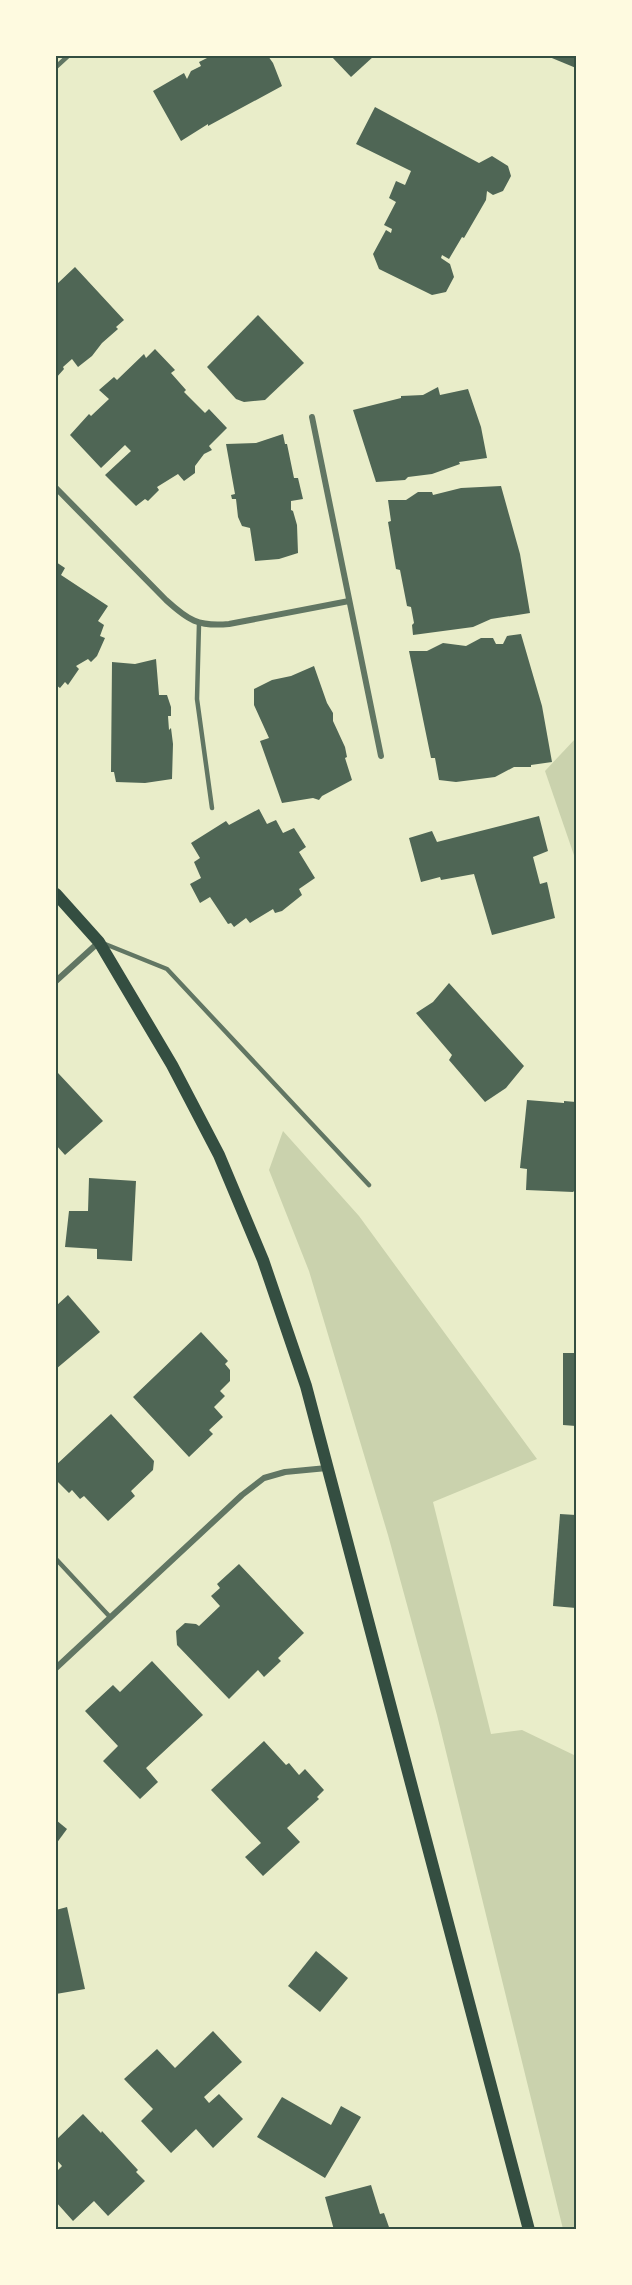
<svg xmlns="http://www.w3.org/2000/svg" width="632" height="2285" font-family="Overpass,sans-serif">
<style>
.green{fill:#cad2ad}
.building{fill:#4f6655}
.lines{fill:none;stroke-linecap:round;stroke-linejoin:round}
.service{stroke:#617663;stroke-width:4.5}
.minor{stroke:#617663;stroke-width:6}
.secondary{stroke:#344e41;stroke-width:12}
.neatline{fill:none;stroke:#344e41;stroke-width:2}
</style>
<rect width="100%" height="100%" fill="#e9edc9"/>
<g class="green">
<path d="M576 738V861L545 771Z"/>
<path d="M283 1131 359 1216 537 1459 433 1502 491 1734 522 1730 576 1756V2229H563L437 1715 388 1535 309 1271 269 1170Z"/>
</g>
<g class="building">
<path d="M211 56H268L273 63 282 86 208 126V124L181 141 153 91 184 73 187 79 191 71 201 66 199 62Z"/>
<path d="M331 56H374L351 77Z"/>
<path d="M547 56H576V68Z"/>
<path d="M375 107 479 163 492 156 508 166 511 176 503 191 493 195 487 191 486 200 464 238 462 237 449 259 442 255 441 258 450 264 454 277 446 292 432 295 379 269 373 254 386 230 391 233 392 229 384 225 396 202 389 198 396 181 405 185 411 171 356 144Z"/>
<path d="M75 267 124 320 116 327 118 329 102 343 92 356 78 367 72 359 63 367 64 369 56 378V282L57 284Z"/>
<path d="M258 315 304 363 265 400 244 402 236 399 207 367Z"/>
<path d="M155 349 175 370 171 373 186 390 184 392 205 413 209 409 227 428 209 446 212 450 204 454 195 466V473L184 481 178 474 157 487 159 490 148 501 145 499 136 506 105 475 131 451 125 445 101 468 70 435 89 414 91 416 109 399 99 390 114 377 117 380 144 354 146 358Z"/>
<path d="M438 387 440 395 468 389 481 427 487 458 459 462 460 464 432 474 408 477 405 480 376 482 353 410 401 398V396L423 395Z"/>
<path d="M283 434 285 444H287L294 478H298L303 499 291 501V510L293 511 297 525 298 553 279 559 255 561 250 528 242 526 238 517 236 499H232L231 495 235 494 226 444 256 443Z"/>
<path d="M501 486 520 554 530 613 491 619 473 627 413 635 412 625 414 623 411 607 407 606 400 570 396 569 388 522 391 521 388 500H406L418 492H432L433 495 461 488Z"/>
<path d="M56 562 65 568 61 575 108 606 98 621 104 625 100 636 105 638 97 656 91 662 88 659 76 666 79 669 68 685 65 682 60 688 56 685Z"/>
<path d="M521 634 542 706 552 762 531 765V767H514L495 777 456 782 439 780 435 758H431L409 651H427L443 643 466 646 481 638H493L496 644H503L507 636Z"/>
<path d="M156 659 159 695H167L171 707V716H168L169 730 171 728 173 744 172 779 145 783 116 782 114 772H111L112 662 135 664Z"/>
<path d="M314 666 327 703 333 713V721L345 747 347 757 345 758 352 780 322 796 319 800 313 798 282 803 260 741 269 738 254 705V689L272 680 291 676Z"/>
<path d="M259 809 267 824 276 820 283 833 294 828 306 847 299 852 315 878 299 889 302 895 282 911 275 913 273 909 250 923 246 918 234 927 231 923 228 924 210 897 200 903 190 884 201 878 194 862 200 858 191 843 226 821 229 825Z"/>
<path d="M539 816 548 851 533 857 540 884 547 882 555 918 492 935 474 874 441 880 440 877 421 882 409 838 432 831 437 842Z"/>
<path d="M449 983 524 1066 506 1088 485 1102 449 1060 452 1055 416 1013 433 1002Z"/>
<path d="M58 1073 103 1121 65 1155 56 1145V1076Z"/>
<path d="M527 1100 564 1103V1101L576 1102V1189L573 1192 526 1190 527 1169 520 1168Z"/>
<path d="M89 1178 136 1181 132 1261 97 1259V1249L65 1247 69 1211H88Z"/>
<path d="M68 1295 100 1332 56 1369V1306Z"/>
<path d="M201 1332 228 1361 225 1364 230 1370V1381L220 1391 225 1396 214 1407 223 1417 209 1430 213 1434 189 1457 133 1397Z"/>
<path d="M563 1353H576V1426L563 1425Z"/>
<path d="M111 1414 154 1461 153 1470 131 1491 135 1496 108 1521 84 1496 80 1499 72 1490 69 1493 56 1480V1465Z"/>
<path d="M560 1514 576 1515V1608L553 1606Z"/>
<path d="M239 1564 304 1633 278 1658 281 1661 264 1677 258 1670 229 1699 177 1645 176 1631 185 1623 196 1624 199 1626 220 1606 211 1596 220 1588 217 1584Z"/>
<path d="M152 1661 203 1715 146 1768 158 1782 140 1799 103 1761 118 1746 85 1711 113 1685 120 1692Z"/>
<path d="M264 1741 286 1765 289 1763 299 1775 305 1769 324 1790 317 1797 319 1799 287 1828 300 1842 263 1876 245 1857 261 1843 211 1790Z"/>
<path d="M56 1820 67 1829 56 1844Z"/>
<path d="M67 1907 85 1989 56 1994V1910Z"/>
<path d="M316 1951 348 1978 320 2012 288 1986Z"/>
<path d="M213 2031 242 2062 204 2097 209 2103 219 2094 243 2119 213 2148 196 2129 171 2153 141 2121 153 2109 124 2079 157 2049 175 2068Z"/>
<path d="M282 2097 331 2125 341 2106 361 2117 325 2178 257 2137Z"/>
<path d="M83 2114 101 2133 102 2131 138 2170 136 2172 145 2181 108 2216 94 2201 73 2221 56 2202V2172L62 2166 56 2159V2140Z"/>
<path d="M371 2185 380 2214 384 2213 390 2230H334L325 2197Z"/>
</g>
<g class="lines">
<g class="service">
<path d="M56 67 68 56"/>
<path d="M199 624 197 699 212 808"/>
<path d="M105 944 167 969 369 1185"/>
<path d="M56 1559 110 1617"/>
</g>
<g class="minor">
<path d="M312 417 381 756"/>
<path d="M56 488 166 600C188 620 198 627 229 624L349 601"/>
<path d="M56 981 99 942"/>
<path d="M56 1668 242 1495 264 1478 285 1472 327 1468"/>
</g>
<path class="secondary" d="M56 894 99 942 172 1065 219 1155 263 1260 306 1386 529 2230"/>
</g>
<rect width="632" height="2285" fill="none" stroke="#fefae0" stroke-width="114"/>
<rect x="57" y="57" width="518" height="2171" class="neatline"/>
</svg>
